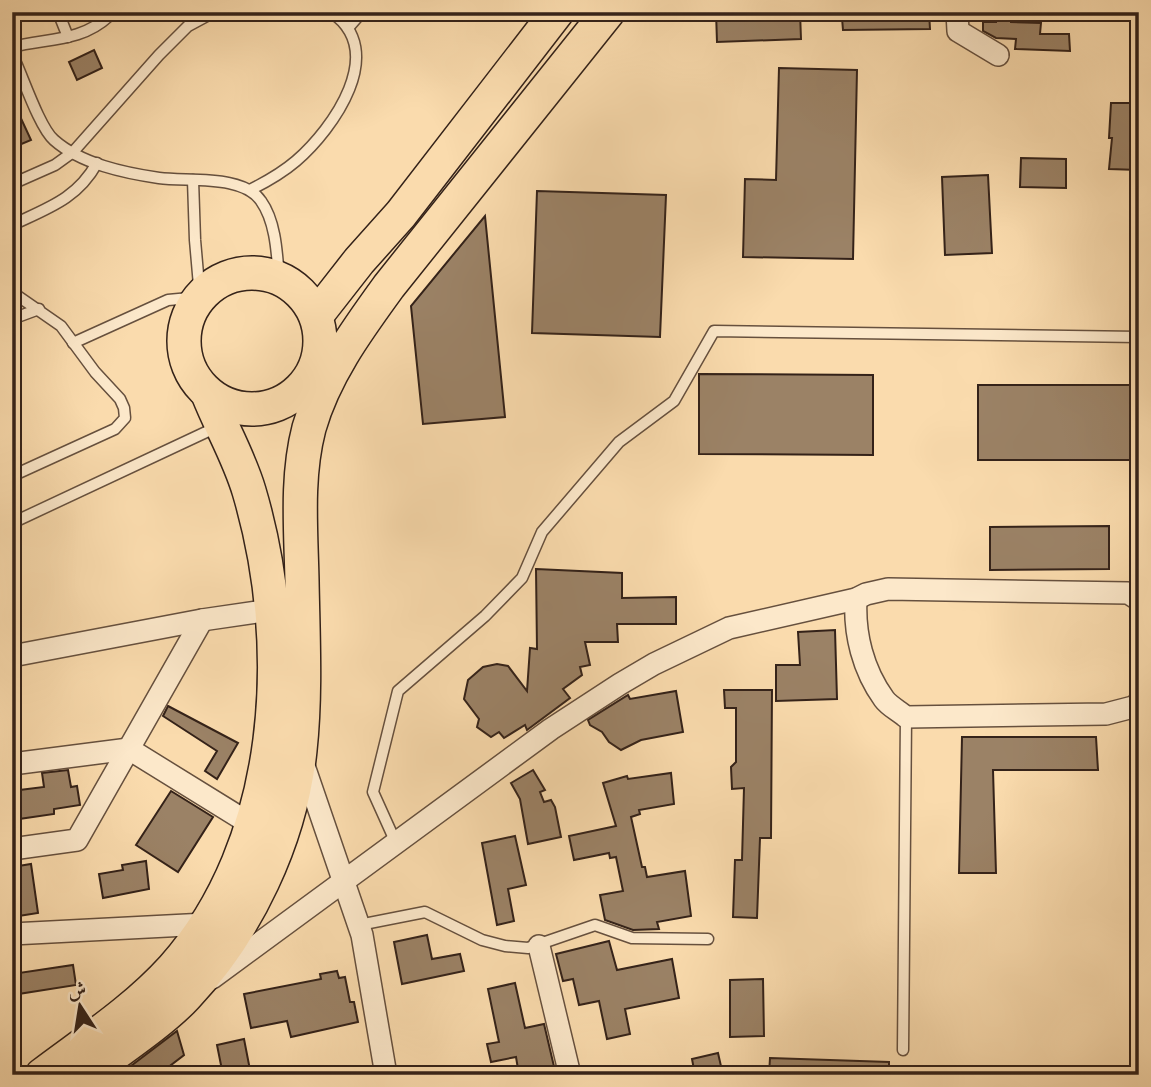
<svg xmlns="http://www.w3.org/2000/svg" width="1151" height="1087" font-family="Vollkorn,Amiri,serif">
<style>
.building{fill:#9b8266;stroke:#342219;stroke-width:2}
.lines{fill:none;stroke-linecap:round;stroke-linejoin:round}
.service-casing{stroke:#66503e;stroke-width:13}
.minor-casing{stroke:#66503e;stroke-width:24}
.primary-casing{stroke:#342219;stroke-width:36}
.service{stroke:#fce8ca;stroke-width:10}
.minor{stroke:#fce8ca;stroke-width:21}
.primary{stroke:#fadbad;stroke-width:33}
</style>
<rect width="100%" height="100%" fill="#fadbad"/>
<filter id="stains"><feTurbulence type="fractalNoise" baseFrequency=".00286" numOctaves="4"/><feColorMatrix values="0 0 0 0 .2 0 0 0 0 .09 0 0 0 0 .02 0 0 0 .5 -.17"/></filter>
<radialGradient id="worn" r=".72"><stop offset=".6" stop-color="#630" stop-opacity="0"/><stop offset="1" stop-color="#630" stop-opacity=".3"/></radialGradient>
<g class="building">
<path d="M716 12H800L801 39 717 42Z"/>
<path d="M848 12H929L930 29 843 30 842 18Z"/>
<path d="M996 12H1011V22L1041 23 1040 34H1069L1070 51 1015 49 1016 39 996 38 983 31V22H996Z"/>
<path d="M94 50 102 68 77 80 69 62Z"/>
<path d="M779 68 857 70 853 259 743 257 745 179 776 180Z"/>
<path d="M12 99 31 140 12 148Z"/>
<path d="M1111 103H1139V170L1109 169 1112 138H1109Z"/>
<path d="M1021 158 1066 159V188L1020 187Z"/>
<path d="M988 175 992 253 945 255 942 177Z"/>
<path d="M537 191 666 195 660 337 532 333Z"/>
<path d="M485 216 505 417 423 424 411 306Z"/>
<path d="M699 374 873 375V455L699 454Z"/>
<rect x="978" y="385" width="161" height="75"/>
<path d="M1109 526V569L990 570V527Z"/>
<path d="M536 569 622 573V598L676 597V624H617L618 642H585L590 665 580 667 582 675 563 689 570 698 527 730 525 725 504 738 499 732 491 737 477 727 479 719 464 699 468 680 483 667 497 664 508 666 527 691 530 648 537 649Z"/>
<path d="M835 630 837 699 776 701V665H800L798 632Z"/>
<path d="M724 690H772L771 838H760L757 918 733 917 735 860H742L744 788 732 789 731 767 736 762V708H725Z"/>
<path d="M676 691 683 732 641 740 621 750 609 742 602 732 590 725 588 720 628 695 630 699Z"/>
<path d="M168 706 238 743 217 779 205 771 217 751 163 716Z"/>
<path d="M962 737H1096L1098 770H993L996 873H959Z"/>
<path d="M68 770 71 787 77 786 80 805 54 809V814L12 820V791L44 787 42 773Z"/>
<path d="M533 770 545 790 540 792 544 802 551 800 555 807 561 837 528 844 520 799 511 783Z"/>
<path d="M671 773 674 804 639 810 640 814 631 817 642 867H645L647 877 685 871 691 916 657 922 659 929 633 930 605 920 600 895 623 891 616 857 610 858 609 853 574 860 569 836 616 826 603 783 627 776 628 779Z"/>
<path d="M171 791 213 817 178 872 136 845Z"/>
<path d="M515 836 526 885 508 889 514 921 497 925 482 843Z"/>
<path d="M146 861 149 889 103 898 99 874 123 870 122 865Z"/>
<path d="M31 864 38 913 12 917V867Z"/>
<path d="M427 935 432 959 460 954 464 971 402 984 394 942Z"/>
<path d="M609 941 617 970 672 959 679 998 625 1009 630 1034 607 1039 599 1001 579 1005 573 979 563 981 556 954Z"/>
<path d="M73 965 76 985 12 995V974Z"/>
<path d="M337 971 339 978 345 977 350 1002H354L358 1022 291 1037 287 1021 251 1028 244 994 321 979 320 974Z"/>
<path d="M763 979 764 1036 730 1037V980Z"/>
<path d="M515 983 525 1028 544 1024 556 1075H519L516 1057 491 1062 487 1044 499 1042 488 989Z"/>
<path d="M177 1031 184 1055 158 1075H119Z"/>
<path d="M244 1039 251 1075H223L217 1045Z"/>
<path d="M718 1053 723 1075H695L692 1059Z"/>
<path d="M770 1058 889 1062V1075H769Z"/>
</g>
<g class="lines">
<g class="service-casing">
<g id="service">
<path d="M58 12 68 37"/>
<path d="M348 28 362 12"/>
<path d="M12 47C48 38 81 42 109 16"/>
<path d="M12 54C22 74 39 127 54 140 81 164 125 173 159 178 188 182 243 174 261 201 276 222 277 254 279 279"/>
<path d="M12 184 55 165 73 152 159 55 188 26 214 12"/>
<path d="M250 190C266 182 282 173 296 161 333 129 389 51 331 12"/>
<path d="M12 225C48 208 77 199 97 163"/>
<path d="M12 292 61 326 95 372 120 399 124 408 125 418 115 429 12 476"/>
<path d="M12 319 39 309"/>
<path d="M73 343 168 300 200 297 195 240 193 180"/>
<path d="M12 523 219 426"/>
<path d="M396 843 373 792 398 691 485 616 522 578 542 532 619 442 674 401 714 331 1139 337"/>
<path d="M359 925 425 912 482 940 505 946 528 948 595 925 632 938 708 939"/>
<path d="M903 1050 906 717"/>
</g>
</g>
<g class="minor-casing">
<g id="minor">
<path d="M957 12 958 31 998 55"/>
<path d="M856 599C854 634 863 670 884 699 889 706 899 711 906 717L1106 714 1133 707 1139 703"/>
<path d="M12 656 202 620 270 610"/>
<path d="M302 760 362 935 386 1075"/>
<path d="M12 764 129 749 252 825"/>
<path d="M12 849 77 840 202 620"/>
<path d="M12 934 206 924"/>
<path d="M539 946 570 1075"/>
<path d="M212 978 551 729 620 684 654 664 729 628 856 599 866 594 888 589 1128 593 1139 600"/>
</g>
</g>
<g class="primary-casing">
<g id="primary">
<circle cx="252" cy="341" r="68"/>
<path d="M316 316 359 261 401 214 557 12"/>
<path d="M42 1075C87 1041 135 1010 173 968 284 843 295 646 249 491 239 457 221 427 208 394"/>
<path d="M86 1075C116 1052 161 1023 186 996 247 931 291 839 300 750 306 694 303 637 302 581 301 530 296 478 309 428 324 375 357 330 389 286L608 12"/>
</g>
</g>
<use href="#service" class="service"/>
<use href="#minor" class="minor"/>
<use href="#primary" class="primary"/>
</g>
<rect width="1151" height="1087" fill="none" stroke="#fadbad" stroke-width="42"/>
<rect x="14" y="14" width="1123" height="1059" fill="none" stroke="#342219" stroke-width="3.5"/>
<rect x="21" y="21" width="1109" height="1045" fill="none" stroke="#342219" stroke-width="2"/>
<g transform="translate(80 1006) rotate(348)" stroke="#fce8ca" stroke-width="5" paint-order="stroke">
<path d="M0-5L12 26L0 18L-12 26Z" fill="#342219"/>
<text y="-10" font-size="19" font-weight="bold" text-anchor="middle" fill="#342219">ش</text>
</g>
<rect width="100%" height="100%" filter="url(#stains)"/>
<rect width="100%" height="100%" fill="url(#worn)"/>
</svg>
